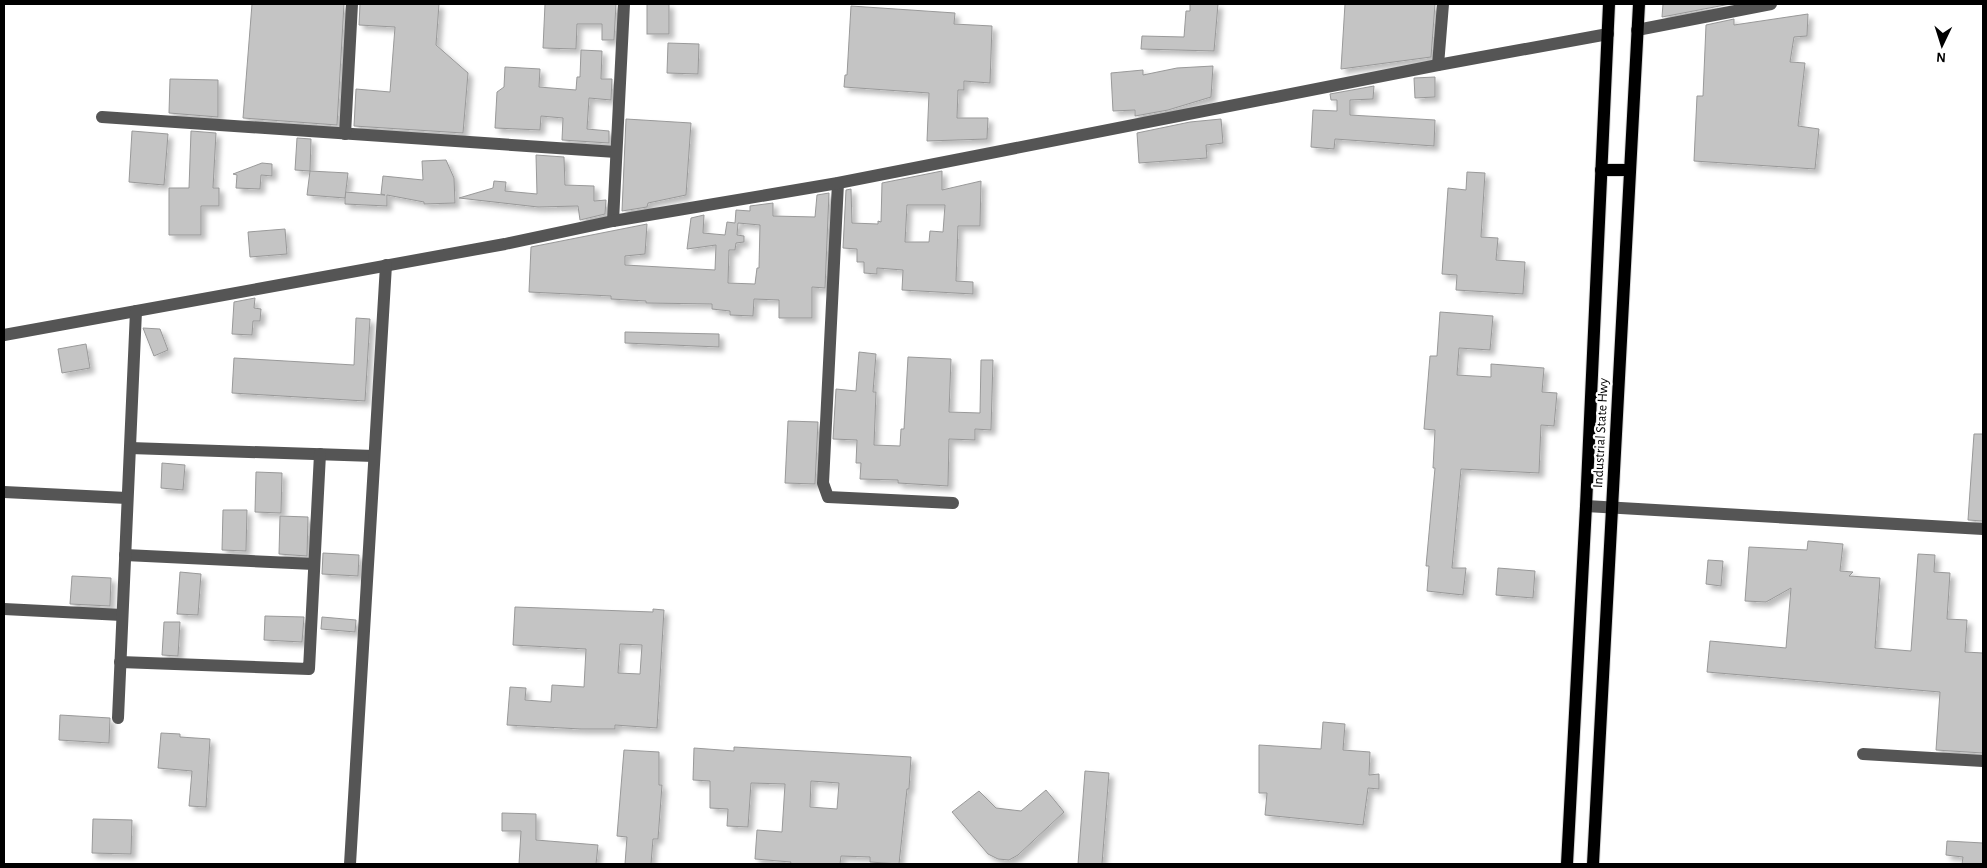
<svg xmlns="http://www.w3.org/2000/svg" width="1987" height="868" font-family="'Alegreya Sans',sans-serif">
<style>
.building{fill:#c4c4c4;stroke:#999;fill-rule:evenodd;filter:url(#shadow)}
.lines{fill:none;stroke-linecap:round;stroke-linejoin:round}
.major-casing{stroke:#dbdbdb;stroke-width:14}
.minor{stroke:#555;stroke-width:12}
.major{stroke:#000;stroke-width:12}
.labels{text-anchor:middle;stroke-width:4.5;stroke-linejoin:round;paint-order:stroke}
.street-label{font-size:14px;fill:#000;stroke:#fff}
</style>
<defs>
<filter id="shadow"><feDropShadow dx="4.5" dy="4.5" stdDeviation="2.5" flood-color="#0004"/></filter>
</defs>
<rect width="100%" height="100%" fill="#fff"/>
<g class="building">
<path d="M252 4H344L337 125 243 118Z"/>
<path d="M360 4H439L436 45 468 73 463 133 354 126 356 89 390 92 395 27 359 25Z"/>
<path d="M545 4H616L614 40H602V24H577L576 49 543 48Z"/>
<rect x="647" y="4" width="22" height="30"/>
<path d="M1190 4H1218L1214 51 1141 49 1142 36 1184 37 1186 11H1190Z"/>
<path d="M1345 4H1435L1431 57 1341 69Z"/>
<path d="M1663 4H1730L1662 17Z"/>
<path d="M851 6 955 13 954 24 992 26 990 83 964 81V90H958L957 118H988L987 139 927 141 929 93 844 87 845 75H847Z"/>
<path d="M1808 14 1807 36 1794 37 1790 62 1805 63 1798 126 1819 129 1815 169 1694 161 1697 96H1703L1706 25 1734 19V25Z"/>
<path d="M668 43 699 44 698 74 667 73Z"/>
<path d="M581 50 602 51 601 79H612L611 100 589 98 587 129 609 131V143L562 140 563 118 541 116 540 130 495 128 497 92 504 87 505 67 540 69 539 87 576 90 577 77H580Z"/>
<path d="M1213 66 1211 97 1168 110 1135 116V110L1113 111 1111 73 1143 70V75L1177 68Z"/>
<path d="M1435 77V97L1415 98 1414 78Z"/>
<path d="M170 79 218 80V117L169 113Z"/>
<path d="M1374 86 1373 99 1350 100V115L1435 120 1434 146 1335 139 1334 149 1311 147 1313 110 1337 111V100H1331L1330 94Z"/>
<path d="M626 119 691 123 686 195 648 203 647 207 622 211Z"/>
<path d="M1221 119 1223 143 1206 145 1207 158 1139 163 1137 133 1190 122Z"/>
<path d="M132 131 168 134 164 185 129 182Z"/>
<path d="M191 131 216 133 213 188H219V206H201V235H169V188H189Z"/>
<path d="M297 138 311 139 310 171 295 170Z"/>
<path d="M536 155 564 157 565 185 594 186V201L606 200 605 214 580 220 578 206 538 207 459 198 493 188 494 181 506 182 505 191 537 194Z"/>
<path d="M446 160 454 178 455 203 424 204V202L387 195V206L345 204V192L385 195 381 194 383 176 423 180 422 161Z"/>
<path d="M262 163 272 164V176L261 175 260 189 236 188 237 175 233 174Z"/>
<path d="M310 171 348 173 345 198 307 195Z"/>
<path d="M942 171V190L981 181 980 226H958L956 281 973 282V294L902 290 903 270 877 268V274L864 273V262H857V249L843 248 846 190 851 189 852 223 878 224V221L881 222 882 183ZM907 205H945L943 232 930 231 929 242H905Z"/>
<path d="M1467 172 1485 173 1481 237 1498 238 1496 260 1525 262 1523 294 1456 290 1457 275 1442 274 1448 188 1466 190Z"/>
<path d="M829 193 825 288 812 287V318H779V300L754 299 753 316 730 315V311L712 309V304L646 303V301L611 299V296L529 292 531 247 647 224 645 254 625 256V265L715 270 716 245 687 249 691 218 704 215 703 233 725 235 727 222 735 223 736 210 750 211V206L773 203V216L815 217 817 195ZM738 223 760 225 759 268H757L755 284 728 283 729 250H735L736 243 744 242V236L737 235Z"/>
<path d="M285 229 287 254 250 257 248 232Z"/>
<path d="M255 298 254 308 261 309 260 321H253L252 335 232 334 234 302Z"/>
<path d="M1440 312 1493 316 1490 350 1459 348 1457 375 1491 377V364L1544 368 1542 392 1557 393 1554 426 1541 425 1539 473 1461 469 1452 568H1466L1463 595 1427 591 1429 566H1426L1435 468H1433L1435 430 1424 429 1430 356H1437Z"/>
<path d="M356 318 370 319 365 401 232 393 234 358 354 365Z"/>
<path d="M143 328 160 329 168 350 154 356Z"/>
<path d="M625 332 719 334V347L625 343Z"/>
<path d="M86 344 90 368 62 373 58 349Z"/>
<path d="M859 352 876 354 873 392H876L874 445 900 446 901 429H904L908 357 951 359 949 412 980 413 981 360H993L991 430 975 429V440L949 439 948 486 898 483V480L860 479 861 463H856L857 440 833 439 836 389 856 391Z"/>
<path d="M788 421 818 422 815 484 785 483Z"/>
<path d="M1974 434H1983V521L1968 520Z"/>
<path d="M162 463 185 465 183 490 161 488Z"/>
<path d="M256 472 282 473 281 513 255 512Z"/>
<path d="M223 510H247L246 551 222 550Z"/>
<path d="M280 516 308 517 307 556 279 554Z"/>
<path d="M1808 541 1843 544 1840 571 1853 572 1849 576 1880 578 1875 648 1911 651 1918 554 1935 555 1934 572 1950 573 1947 619 1967 620 1965 652 1983 653V753L1936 750 1940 692 1707 672 1710 641 1786 648 1791 588 1766 602 1745 601 1749 547 1807 550Z"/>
<path d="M323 553 359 555 358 576 322 574Z"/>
<path d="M1708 560 1723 561 1721 586 1706 584Z"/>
<path d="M1498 568 1535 571 1533 598 1496 595Z"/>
<path d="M180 572 201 574 198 615 177 614Z"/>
<path d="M72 576 111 578 110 606 70 604Z"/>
<path d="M515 607 653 612V609L664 610 657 728 615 725V729H581L507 725 510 687 526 688 525 700 551 702 552 685 584 687 586 649 513 645ZM620 644 642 645 640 674 618 673Z"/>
<path d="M265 616 304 617 302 642 264 640Z"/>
<path d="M322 617 356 620 355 632 321 629Z"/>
<path d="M164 622H180L178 656 162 655Z"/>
<path d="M60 715 110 718 109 743 59 740Z"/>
<path d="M1323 722 1345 724 1343 750 1370 752 1369 775 1379 774V789L1368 788 1363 825 1265 815 1267 793H1259V745L1321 749Z"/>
<path d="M161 733 180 734V737L210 739 206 807 189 806 192 771 158 768Z"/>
<path d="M734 747 911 757 909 789H907L899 864 870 862V857L841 856 840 864H790L791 862 755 859 757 830 782 832 785 784 751 783 748 827 727 826 728 809 710 808V781L693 780 694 748 734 751ZM811 781 839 783 837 809 810 807Z"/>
<path d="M624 750 659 752V785H662L658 839H653L651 864H625L627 837 617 836Z"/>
<path d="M1085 771 1109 773 1102 864H1078Z"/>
<path d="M1046 790 1064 812 1018 855 1009 860 998 859 988 854 952 812 979 791 996 808 1021 811Z"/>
<path d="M502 813 536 814V840L598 845 596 864H519L521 831H502Z"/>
<path d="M93 819 132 820 131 854 92 853Z"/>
<path d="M1947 841 1983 843V864H1962L1963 857 1946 855Z"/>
</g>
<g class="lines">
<g class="major-casing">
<g id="major">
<path d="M1601 170H1630"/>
<path d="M1567 864 1586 506 1609 4"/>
<path d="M1593 864 1639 4"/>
</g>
</g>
<g class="minor">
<path d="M1637 30 1771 4"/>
<path d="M1438 65 1443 4"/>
<path d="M102 117 616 152"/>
<path d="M345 134 352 4"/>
<path d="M838 183 823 483 828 497 953 503"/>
<path d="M613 221 624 4"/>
<path d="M4 335 505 244 613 221 838 183 1438 65 1608 34"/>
<path d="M130 448 374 456"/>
<path d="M4 492 127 498"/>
<path d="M1586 506 1983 529"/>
<path d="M125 555 314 564"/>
<path d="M4 609 122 615"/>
<path d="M120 662 309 669 320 454"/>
<path d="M118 718 136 311"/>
<path d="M1863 754 1983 761"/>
<path d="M350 864 386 265"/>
</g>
<use href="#major" class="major"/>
</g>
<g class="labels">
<g class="street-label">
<text transform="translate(1600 433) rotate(-87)" y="5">Industrial State Hwy</text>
</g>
</g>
<rect width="1987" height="868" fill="none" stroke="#000000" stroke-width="10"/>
<g transform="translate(1942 45) rotate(184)" stroke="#ffffff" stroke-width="4" paint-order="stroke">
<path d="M0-4L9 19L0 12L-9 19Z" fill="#000000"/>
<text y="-8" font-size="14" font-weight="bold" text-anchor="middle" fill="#000000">N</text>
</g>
</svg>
